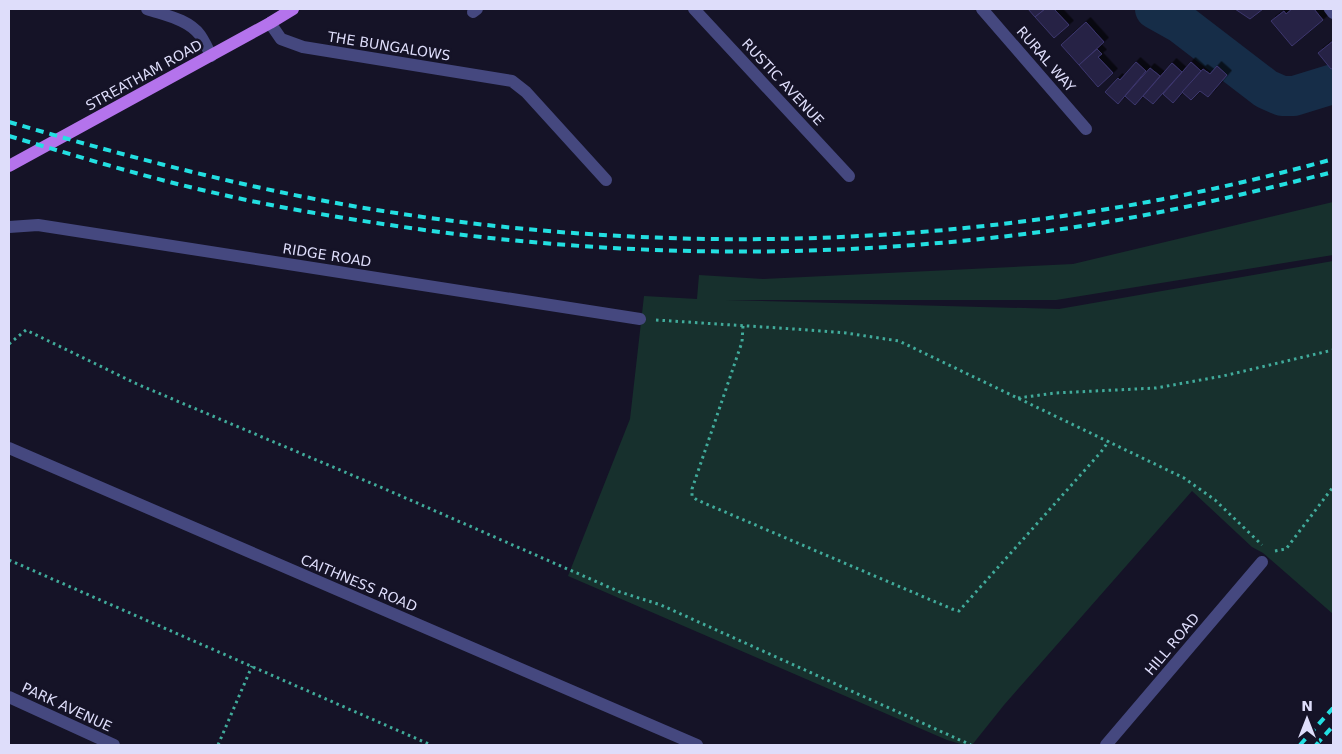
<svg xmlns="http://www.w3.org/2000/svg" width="1342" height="754" font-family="'DejaVu Sans',sans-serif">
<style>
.green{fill:#17302d}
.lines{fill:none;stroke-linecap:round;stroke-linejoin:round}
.river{stroke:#162d48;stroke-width:40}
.building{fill:#262245;stroke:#3d376e;filter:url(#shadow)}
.path{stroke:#41ab9b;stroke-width:3;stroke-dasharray:2.5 4;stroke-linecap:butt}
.minor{stroke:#45487f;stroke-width:12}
.major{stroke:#b473ec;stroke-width:12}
.rail{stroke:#23dfe1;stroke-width:4;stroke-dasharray:8 6;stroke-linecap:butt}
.labels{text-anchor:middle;stroke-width:5;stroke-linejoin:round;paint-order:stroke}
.street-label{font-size:14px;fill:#deddfa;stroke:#151327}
</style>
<defs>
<filter id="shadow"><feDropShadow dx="4.5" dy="-4.5" stdDeviation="0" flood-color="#0009"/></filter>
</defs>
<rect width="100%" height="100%" fill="#151327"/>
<path class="green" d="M1333 202V255L1056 300H726L1059 309 1333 261V614L1263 553 1252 547 1192 491 1004 705 972 745H964L947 740 568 576 630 419 644 296 697 299 699 275 763 279 1073 264Z"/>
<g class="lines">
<path class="river" d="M1155 9 1180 23 1266 89 1282 96H1294L1333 84"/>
</g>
<g class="building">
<path d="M1028 9H1045L1035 17Z"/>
<path d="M1045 9H1054L1069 25 1054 38 1035 17Z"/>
<path d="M1235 9H1263L1250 19Z"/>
<path d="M1292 9H1314L1323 20 1292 46 1271 21 1284 11 1286 14Z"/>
<path d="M1086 22 1104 42 1079 65 1061 45Z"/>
<path d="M1333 41V68L1331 69 1318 53Z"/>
<path d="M1097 49 1102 54 1098 57 1113 73 1098 87 1079 65Z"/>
<path d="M1136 62 1146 71 1118 104 1105 92 1118 78 1120 80Z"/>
<path d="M1191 62 1201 71 1173 103 1163 94Z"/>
<path d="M1172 63 1182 72 1153 104 1143 96Z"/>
<path d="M1217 66 1227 75 1208 97 1200 91 1191 100 1182 92 1203 69 1210 74Z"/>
<path d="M1150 68 1160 76 1135 105 1125 96Z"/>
</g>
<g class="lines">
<g class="path">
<path d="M656 320 794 329 846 333 899 341 1184 478 1215 500 1262 545"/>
<path d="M743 326 742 342 692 489V496L697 500 952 609 959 611 1101 452 1109 441"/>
<path d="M9 344 26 330 137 384 392 492 620 592 661 605 971 745"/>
<path d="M1018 398 1055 393 1156 388 1223 376 1333 350"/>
<path d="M1275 551 1286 549 1333 487"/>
<path d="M9 560 431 745"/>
<path d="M218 745 252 666"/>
</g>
<g class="minor">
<path d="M147 9C164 15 188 19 200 35 204 41 208 49 211 56"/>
<path d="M694 9 849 176"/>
<path d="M982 9 1086 129"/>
<path d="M1330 9 1333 13"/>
<path d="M473 12 477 9"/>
<path d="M270 23 281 39 303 47 512 81 526 92 606 180"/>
<path d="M9 227 38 225 640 319"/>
<path d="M9 448 697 745"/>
<path d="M9 697 114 745"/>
<path d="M1106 745 1262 562"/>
</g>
<path class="major" d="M9 166 270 23 293 9"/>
<g class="rail">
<path d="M9 122C132 158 256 191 383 211 699 261 1025 245 1333 159"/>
<path d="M9 136C80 157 151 179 224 195 276 207 330 216 383 224 612 259 840 261 1069 228 1158 215 1246 194 1333 172"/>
<path d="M1300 745 1333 708"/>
<path d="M1316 745 1333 726"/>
</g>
</g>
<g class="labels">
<g class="street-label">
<text transform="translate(389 46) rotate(9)" y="5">THE BUNGALOWS</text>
<text transform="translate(1046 59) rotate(49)" y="5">RURAL WAY</text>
<text transform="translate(144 75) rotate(-29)" y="5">STREATHAM ROAD</text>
<text transform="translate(783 82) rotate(47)" y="5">RUSTIC AVENUE</text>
<text transform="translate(327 255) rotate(9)" y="5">RIDGE ROAD</text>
<text transform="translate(359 583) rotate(23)" y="5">CAITHNESS ROAD</text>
<text transform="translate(1172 644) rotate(-50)" y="5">HILL ROAD</text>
<text transform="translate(67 707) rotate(25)" y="5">PARK AVENUE</text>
</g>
</g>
<rect width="1342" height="754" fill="none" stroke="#deddfa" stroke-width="20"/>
<g transform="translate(1307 719)" stroke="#151327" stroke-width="4" paint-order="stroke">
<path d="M0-4L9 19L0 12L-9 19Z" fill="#deddfa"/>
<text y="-8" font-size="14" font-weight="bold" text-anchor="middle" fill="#deddfa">N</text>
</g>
</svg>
